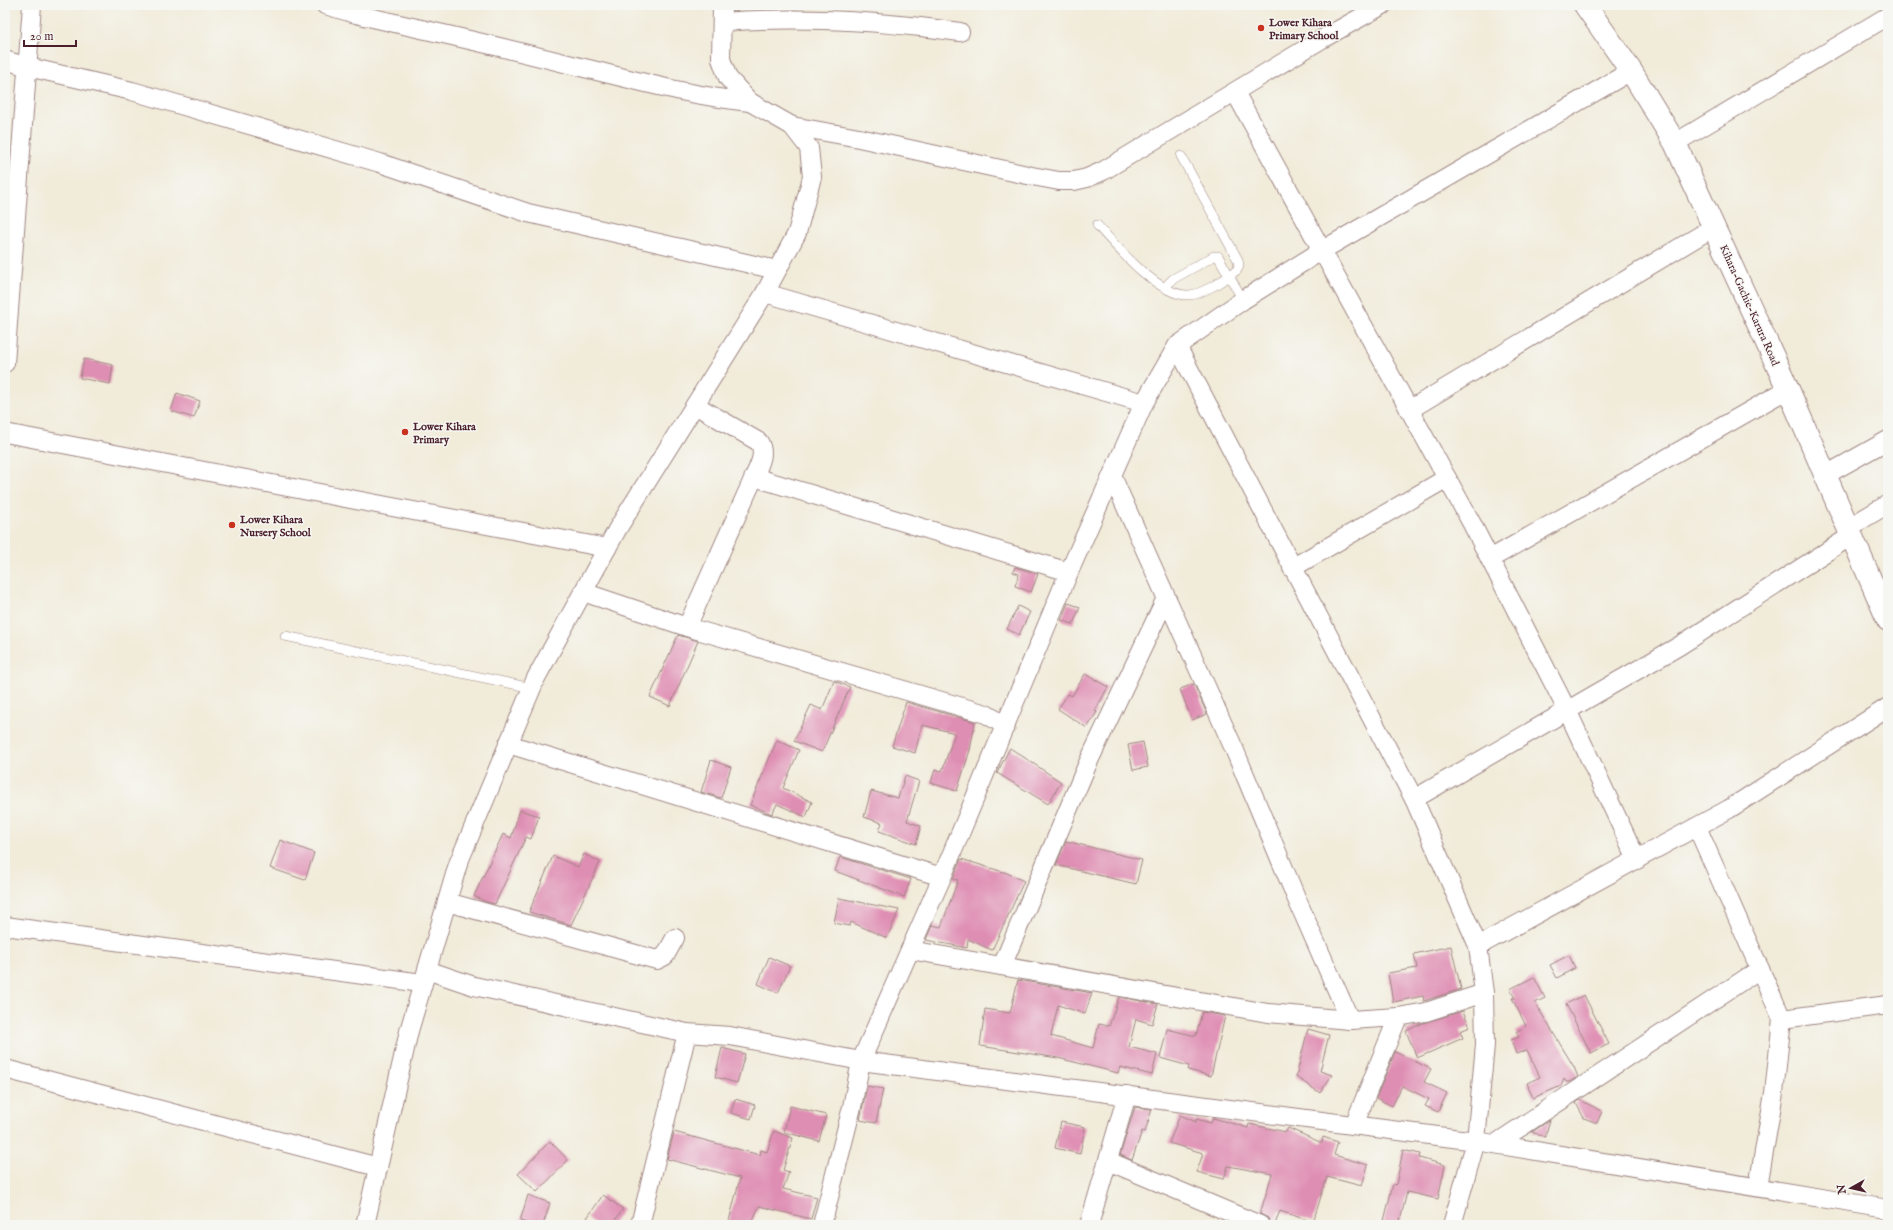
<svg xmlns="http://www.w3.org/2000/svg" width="1893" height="1230" font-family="'IM FELL English',serif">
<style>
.building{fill:#df8eb3}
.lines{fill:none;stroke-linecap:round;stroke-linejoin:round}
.service-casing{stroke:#9e8582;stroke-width:10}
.minor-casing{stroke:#9e8582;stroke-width:20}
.tertiary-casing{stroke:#9e8582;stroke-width:24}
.service{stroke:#fff;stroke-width:9}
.minor{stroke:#fff;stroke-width:18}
.tertiary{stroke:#fff;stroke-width:22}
.poi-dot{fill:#c8321e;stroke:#f6f6f2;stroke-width:1.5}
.labels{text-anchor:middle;stroke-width:3;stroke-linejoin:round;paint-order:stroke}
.poi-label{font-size:11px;font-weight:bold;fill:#4a1f2b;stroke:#f6f6f2;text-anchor:start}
.street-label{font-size:11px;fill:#4a1f2b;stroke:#f6f6f2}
</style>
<rect width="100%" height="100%" fill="#f6f6f2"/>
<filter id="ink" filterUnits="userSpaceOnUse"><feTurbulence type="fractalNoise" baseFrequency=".025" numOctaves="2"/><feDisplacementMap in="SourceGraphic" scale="8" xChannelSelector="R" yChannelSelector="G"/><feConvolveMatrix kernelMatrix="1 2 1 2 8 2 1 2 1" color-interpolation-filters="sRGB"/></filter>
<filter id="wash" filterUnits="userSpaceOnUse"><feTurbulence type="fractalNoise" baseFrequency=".012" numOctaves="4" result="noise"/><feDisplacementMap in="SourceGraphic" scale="16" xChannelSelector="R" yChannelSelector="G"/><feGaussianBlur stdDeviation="0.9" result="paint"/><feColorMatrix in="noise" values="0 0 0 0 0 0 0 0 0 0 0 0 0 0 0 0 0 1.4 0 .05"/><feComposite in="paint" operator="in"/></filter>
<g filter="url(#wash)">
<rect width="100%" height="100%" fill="#f1ebd9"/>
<g id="blocks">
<g class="building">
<path d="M84 359 113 365 110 384 80 378Z"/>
<path d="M177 393 200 401 194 418 171 411Z"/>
<path d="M1015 567 1038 574 1031 592 1015 586 1019 574 1013 572Z"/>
<path d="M1068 603 1080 607 1073 624 1061 620Z"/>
<path d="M1018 606 1030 612 1019 635 1007 629Z"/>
<path d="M678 635 698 641 670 706 650 697Z"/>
<path d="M1085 674 1108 687 1095 711 1097 712 1087 728 1058 709 1068 694 1072 696Z"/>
<path d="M834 681 850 687 822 752 794 741 811 705 822 710Z"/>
<path d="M1194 684 1207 714 1192 720 1180 689Z"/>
<path d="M906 702 975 722 970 750 957 791 931 783 935 769 942 771 955 733 922 725 915 753 892 746Z"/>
<path d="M777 740 799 750 783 788 812 802 806 817 777 804 772 814 750 805Z"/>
<path d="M1143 742 1148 767 1133 770 1128 745Z"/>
<path d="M1010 748 1061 782 1048 804 997 773Z"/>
<path d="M711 760 731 767 721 798 701 792Z"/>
<path d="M905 776 919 781 907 821 921 826 916 844 879 831 882 823 864 817 871 791 898 798Z"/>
<path d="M520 810 539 816 531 839 526 837 495 904 486 902 474 896 503 834 511 838Z"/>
<path d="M280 840 314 853 305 880 270 868Z"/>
<path d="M1066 841 1142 860 1136 884 1056 865Z"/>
<path d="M584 854 600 862 571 925 529 912 553 856 578 867Z"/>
<path d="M840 857 911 879 904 897 835 871Z"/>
<path d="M961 859 1007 873 1024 881 992 950 968 939 967 948 926 940 932 925 941 927 958 880 953 879Z"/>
<path d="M839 898 899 910 887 938 851 922 850 926 834 923Z"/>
<path d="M1451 946 1461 989 1424 1001 1423 996 1393 1002 1388 973 1417 968 1414 954Z"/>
<path d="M1569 955 1575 968 1557 978 1550 965Z"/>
<path d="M769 957 790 966 778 993 758 984Z"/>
<path d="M1534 977 1545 998 1535 1003 1574 1067 1578 1077 1569 1082H1566L1564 1078 1561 1086 1533 1098 1527 1083 1540 1077 1527 1050 1516 1054 1511 1040 1519 1037 1516 1032 1526 1026 1512 998H1515L1510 989Z"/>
<path d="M1018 980 1092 993 1085 1014 1058 1005 1051 1036 1093 1048 1099 1024 1109 1026 1119 997 1158 1004 1152 1024 1136 1019 1129 1047 1157 1054 1152 1075 1120 1067 1118 1073 1058 1058 980 1046 985 1009 1010 1013Z"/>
<path d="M1584 995 1609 1044 1591 1053 1566 1004Z"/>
<path d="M1463 1011 1470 1027 1460 1031 1463 1038 1417 1058 1406 1031 1423 1023Z"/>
<path d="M1202 1012 1225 1016 1211 1076 1188 1070 1189 1066 1160 1058 1167 1029 1196 1036Z"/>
<path d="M1308 1029 1329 1035 1320 1071 1332 1075 1320 1093 1296 1077Z"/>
<path d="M722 1048 745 1054 737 1083 715 1077Z"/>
<path d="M1395 1052 1431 1069 1424 1082 1447 1093 1438 1112 1425 1106 1429 1099 1402 1086 1392 1106 1376 1098Z"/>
<path d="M867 1086 883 1089 876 1123 860 1120Z"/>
<path d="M735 1099 755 1105 751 1119 731 1113Z"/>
<path d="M1580 1100 1602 1111 1597 1123 1584 1118 1576 1103Z"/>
<path d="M790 1106 826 1115 819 1141 784 1132Z"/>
<path d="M1135 1107 1152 1109 1145 1132 1142 1131 1132 1160 1120 1155Z"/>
<path d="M1180 1115 1196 1122V1119L1211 1123 1213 1118 1248 1128 1249 1124 1286 1132 1288 1128 1322 1143 1323 1137 1338 1142 1334 1155 1368 1165 1362 1186 1327 1177 1313 1222 1280 1211 1274 1225H1270L1268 1218 1260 1214 1272 1174 1228 1166 1224 1179 1197 1172 1203 1153 1169 1143Z"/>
<path d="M1550 1120 1545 1137 1532 1132Z"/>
<path d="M1061 1122 1085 1127 1080 1154 1055 1148Z"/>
<path d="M774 1131 793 1138 783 1170 789 1172 783 1189 817 1197 811 1219 759 1206 751 1225H728L740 1178 667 1159 674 1132 760 1155 761 1150 767 1152Z"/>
<path d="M550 1141 568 1160 537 1192 518 1174Z"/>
<path d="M1403 1150 1420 1154 1419 1158 1445 1165 1438 1199 1407 1192 1399 1225H1383L1393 1184 1396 1185Z"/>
<path d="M528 1195 550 1203 543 1225H532L520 1221Z"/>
<path d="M603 1195 623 1209 612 1225H597L587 1218Z"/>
</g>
</g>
</g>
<g filter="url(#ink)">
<use href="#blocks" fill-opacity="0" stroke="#9e8582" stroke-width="1"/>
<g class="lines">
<g class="service-casing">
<g id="service">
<path d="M1097 225C1115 245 1159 297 1189 295 1202 295 1227 278 1237 270L1239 266 1238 260 1181 156"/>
<path d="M1165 287 1173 279 1214 256H1218L1243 300"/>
<path d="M285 636 532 688"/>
</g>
</g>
<g class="minor-casing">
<g id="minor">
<path d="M325 5 356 14C428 31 500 46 572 65 631 79 689 96 750 102"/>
<path d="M722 22C801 16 882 21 960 32"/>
<path d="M5 60 28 67 132 91 380 163 528 213 777 270"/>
<path d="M1235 92 1471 522 1567 710 1637 860"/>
<path d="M792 126 859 138 1032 176 1059 181H1074L1087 178 1103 171 1322 39 1383 5"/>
<path d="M1675 143 1888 16"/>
<path d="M765 293 1144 403"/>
<path d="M1177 346 1414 799 1478 946 1484 993 1485 1045 1476 1141 1452 1225"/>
<path d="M5 363 32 5"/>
<path d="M1409 410 1714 227"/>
<path d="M5 433 607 548"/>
<path d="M1112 476 1235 751 1298 902 1350 1020 1398 1017 1426 1012 1484 993"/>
<path d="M1824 476 1888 440"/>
<path d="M754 477 1069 572"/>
<path d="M1848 528 1888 504"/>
<path d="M1490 559 1788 389"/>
<path d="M1292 568 1447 478"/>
<path d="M583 592 687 627 986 714 1006 726"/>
<path d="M687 627 754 477C759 465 766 454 759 442L695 405"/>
<path d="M508 744 942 877"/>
<path d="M1414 799 1679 646 1851 536"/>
<path d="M1697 827 1782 1019 1774 1093 1758 1187"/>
<path d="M447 902 657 960 665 956 675 938"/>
<path d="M5 926 422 983"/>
<path d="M1478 946 1729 809 1888 707"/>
<path d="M910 950 1268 1013 1350 1020"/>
<path d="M1002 966 1088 763 1166 598"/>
<path d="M427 970 474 986 687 1033 730 1036 861 1061 1476 1141 1888 1209"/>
<path d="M1782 1019 1888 1005"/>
<path d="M5 1069 378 1167"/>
<path d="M1354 1125 1398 1017"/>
<path d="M1495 1144 1760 969"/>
<path d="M1108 1161 1260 1225"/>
<path d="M365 1225 409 1031 458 864 536 678 618 528 765 293 797 233 812 177 809 148 792 126 750 102 728 78 721 59 722 5"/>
<path d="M640 1225 687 1033"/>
<path d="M822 1225 852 1107 861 1061 942 877 1069 572 1144 403 1177 346 1243 300 1321 251 1631 71"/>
<path d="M1089 1225 1127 1095"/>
</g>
</g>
<g class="tertiary-casing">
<path id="tertiary" d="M1585 5 1631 71 1675 143 1788 389 1888 620"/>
</g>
<use href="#service" class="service"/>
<use href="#minor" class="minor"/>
<use href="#tertiary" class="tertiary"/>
</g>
</g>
<g class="poi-dot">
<circle cx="1261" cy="28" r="4"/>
<circle cx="405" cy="432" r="4"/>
<circle cx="232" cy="525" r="4"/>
</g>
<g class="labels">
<g class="poi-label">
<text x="1269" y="26">Lower Kihara<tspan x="1269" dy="13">Primary School</tspan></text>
<text x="413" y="430">Lower Kihara<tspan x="413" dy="13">Primary</tspan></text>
<text x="240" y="523">Lower Kihara<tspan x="240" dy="13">Nursery School</tspan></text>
</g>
<g class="street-label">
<text transform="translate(1750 305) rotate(66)" y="4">Kihara-Gachie-Karura Road</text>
</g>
</g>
<rect width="1893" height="1230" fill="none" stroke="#f6f6f2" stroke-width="20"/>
<g transform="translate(1851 1188) rotate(262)" stroke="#f6f6f2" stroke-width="3" paint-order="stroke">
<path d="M0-3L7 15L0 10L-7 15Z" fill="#4a1f2b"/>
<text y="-6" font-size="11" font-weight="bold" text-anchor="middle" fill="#4a1f2b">N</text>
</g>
<path d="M24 40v6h52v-6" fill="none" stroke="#4a1f2b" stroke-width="2"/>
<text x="30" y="40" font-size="12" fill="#4a1f2b" stroke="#f6f6f2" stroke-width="3" paint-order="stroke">20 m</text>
</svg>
